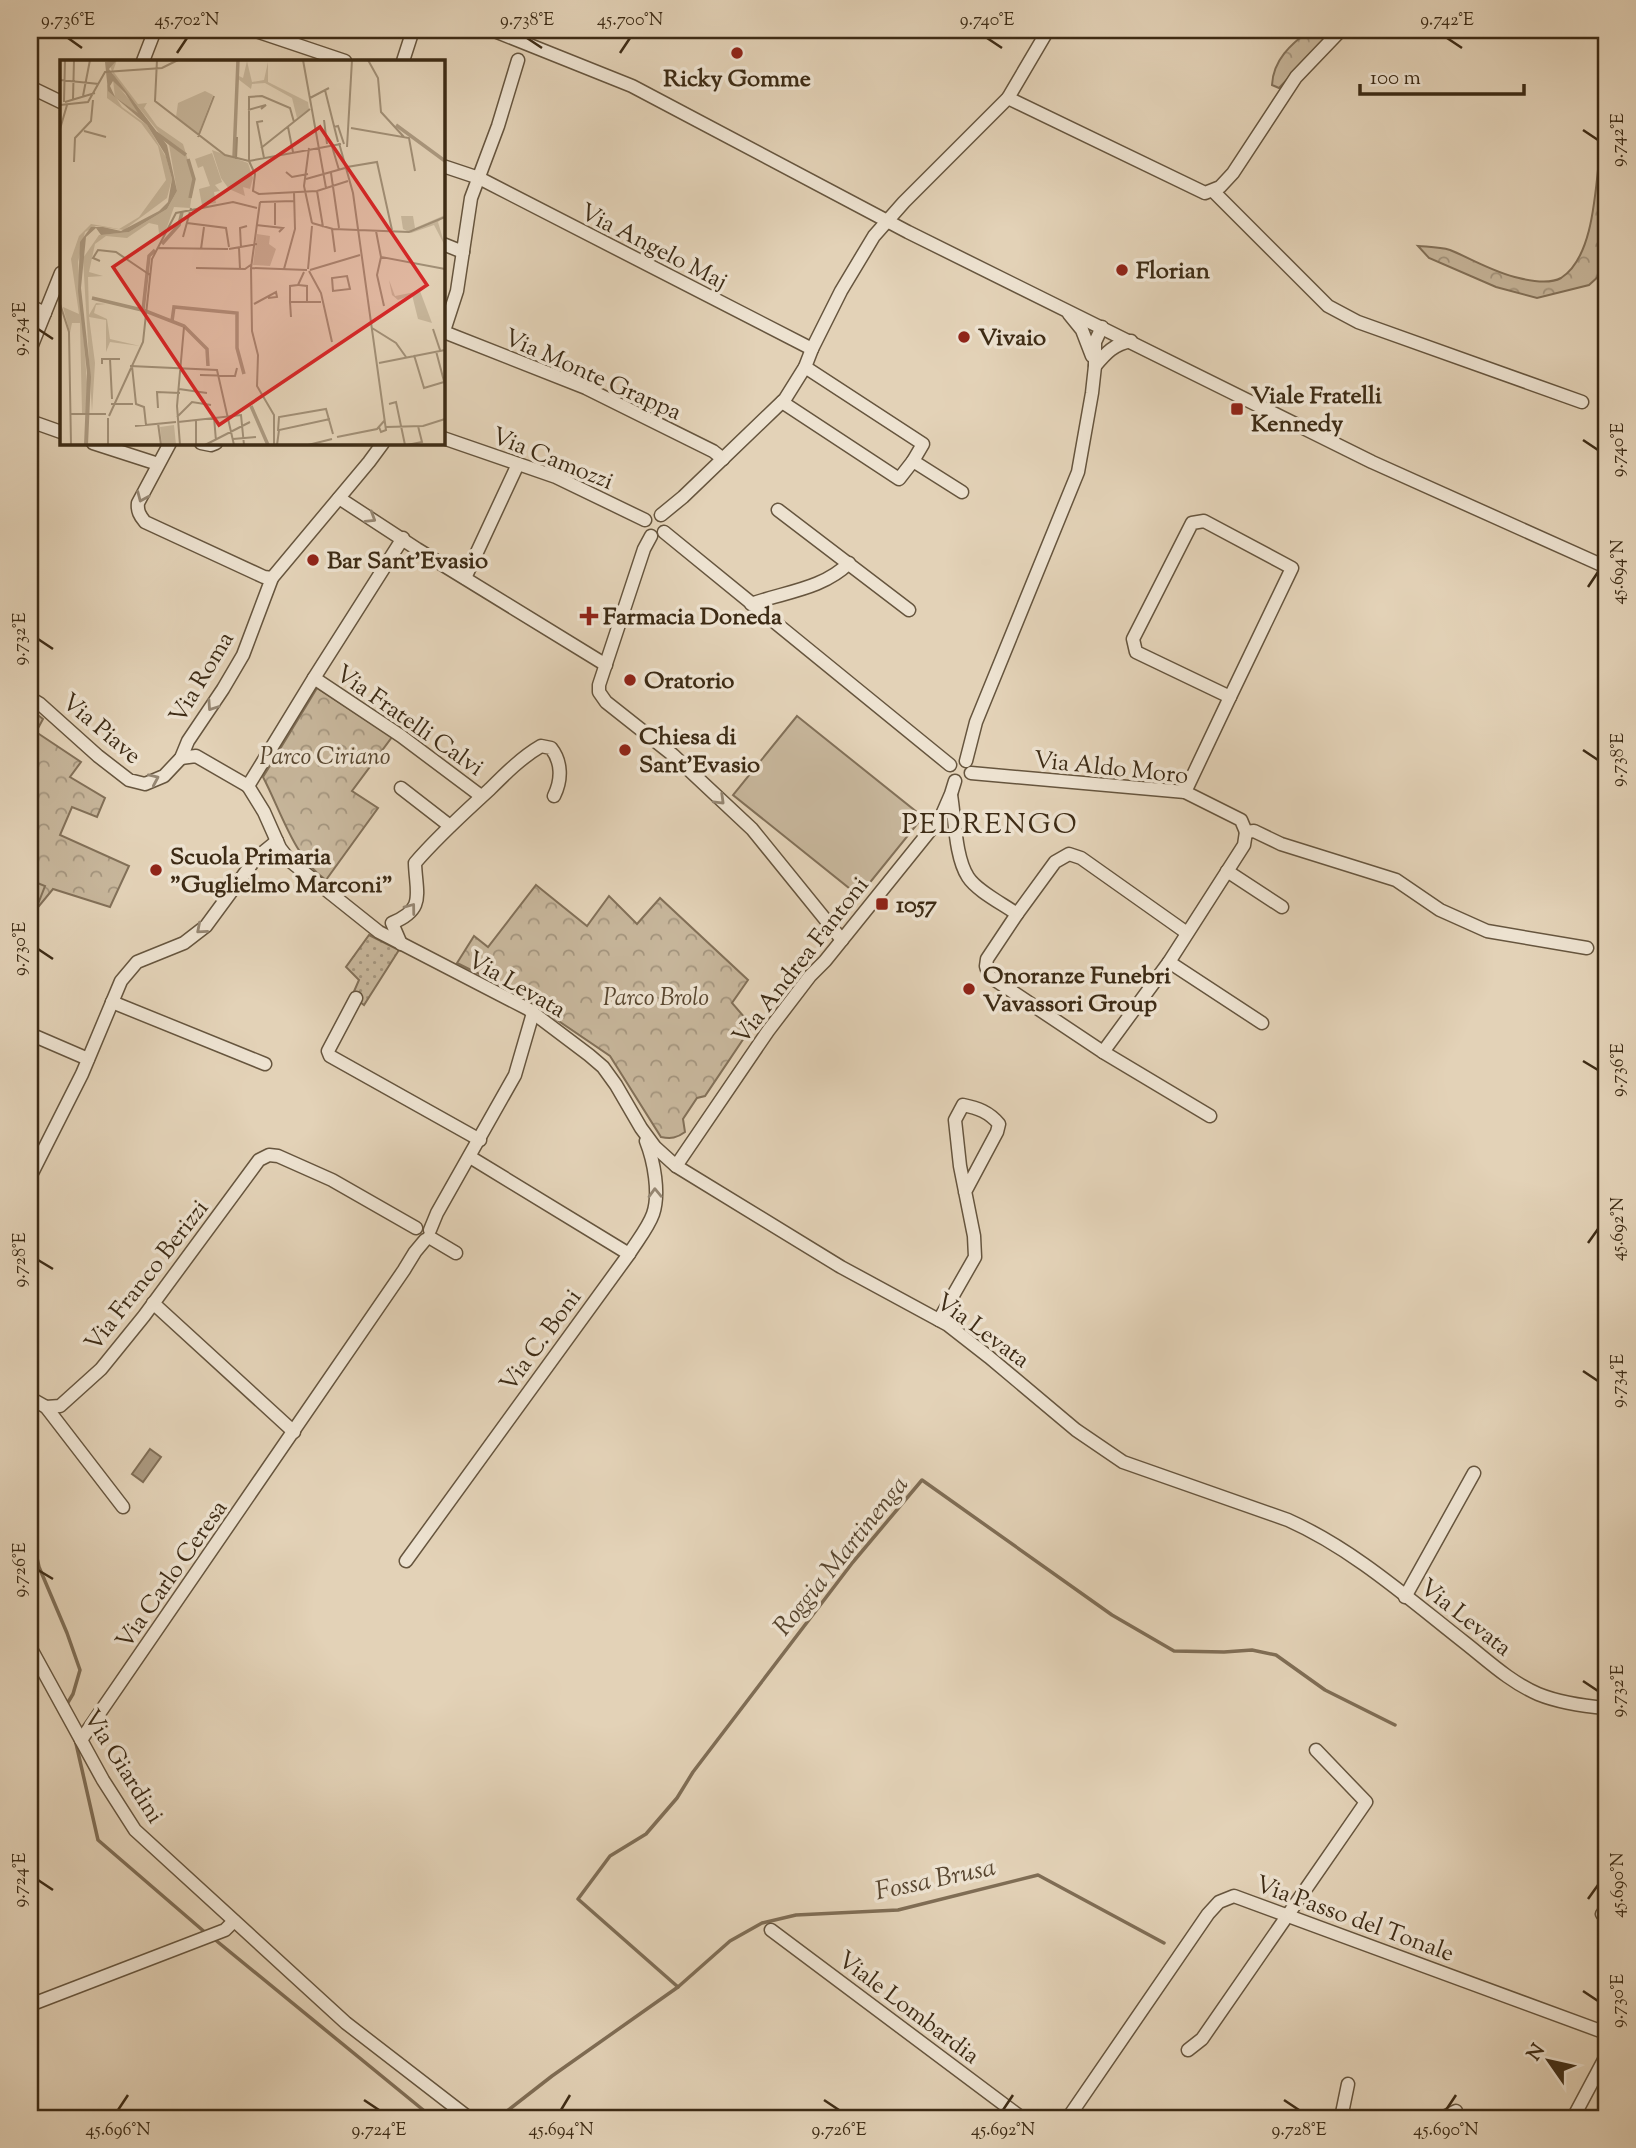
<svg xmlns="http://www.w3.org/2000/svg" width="1636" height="2148" font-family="'Sorts Mill Goudy',serif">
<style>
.grass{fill:url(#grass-dots);stroke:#827058;stroke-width:2}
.forest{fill:url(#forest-crowns);stroke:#827058;stroke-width:2}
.pitch{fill:#c7b69b;stroke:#827058;stroke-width:2}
.water{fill:#ab9980;stroke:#7f6d55;stroke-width:2}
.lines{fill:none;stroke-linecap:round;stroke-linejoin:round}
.stream{stroke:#7f6d55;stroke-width:3.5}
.minor-casing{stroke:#66553e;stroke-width:15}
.minor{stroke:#ede2d0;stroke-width:12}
.oneway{stroke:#958672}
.ticks{fill:none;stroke:#3d2b15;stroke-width:2.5}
.poi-dot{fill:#8f2418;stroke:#ede2d0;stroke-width:2.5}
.labels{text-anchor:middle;stroke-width:7;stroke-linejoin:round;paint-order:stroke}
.poi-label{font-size:24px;font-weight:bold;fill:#3d2b15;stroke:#ede2d0;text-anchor:start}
.street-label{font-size:24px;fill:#3d2b15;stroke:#ede2d0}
.park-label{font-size:24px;font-style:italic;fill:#594730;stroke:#ede2d0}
.water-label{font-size:26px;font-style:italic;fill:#584630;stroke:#ede2d0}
.quarter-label{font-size:28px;letter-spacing:2px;fill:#3d2b15;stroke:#ede2d0}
.inset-river{fill:none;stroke:#ab9980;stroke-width:3.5}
.inset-road{fill:none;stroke:#a18f76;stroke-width:2}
.view{fill:#d62828;fill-opacity:0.15;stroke:#d62828;stroke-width:3.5}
.inset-edge{fill:none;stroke:#3d2b15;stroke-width:3.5}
.neatline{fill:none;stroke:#3d2b15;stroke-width:2.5}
.ticks-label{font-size:18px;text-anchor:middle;fill:#3d2b15}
</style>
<defs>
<pattern id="grass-dots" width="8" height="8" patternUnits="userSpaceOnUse" patternTransform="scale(1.75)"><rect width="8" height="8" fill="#c7b69b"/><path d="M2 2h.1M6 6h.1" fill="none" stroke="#a3947d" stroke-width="1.8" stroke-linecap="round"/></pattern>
<pattern id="forest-crowns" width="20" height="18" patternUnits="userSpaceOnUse" patternTransform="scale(1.75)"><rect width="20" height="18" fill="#c7b69b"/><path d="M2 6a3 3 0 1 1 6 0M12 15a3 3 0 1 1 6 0" fill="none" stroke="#a3947d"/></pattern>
</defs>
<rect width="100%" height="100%" fill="#e3d2b7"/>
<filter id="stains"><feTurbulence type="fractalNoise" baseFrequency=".00286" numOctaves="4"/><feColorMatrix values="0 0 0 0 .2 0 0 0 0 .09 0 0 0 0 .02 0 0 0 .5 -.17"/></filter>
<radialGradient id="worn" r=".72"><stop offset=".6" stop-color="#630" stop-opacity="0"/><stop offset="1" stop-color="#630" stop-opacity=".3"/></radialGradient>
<path class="grass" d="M369 935 399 950 364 1005 352 996 359 980 346 967Z"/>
<g class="forest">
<path d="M1310 30H1334L1279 88 1272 85C1273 60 1291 44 1310 30Z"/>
<path d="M1606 112V257L1600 275 1589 285 1537 298 1496 287 1429 258 1418 246C1429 247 1440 247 1450 250 1472 259 1495 273 1519 278 1531 281 1550 284 1561 278 1602 252 1594 156 1606 112Z"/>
<path d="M317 688 392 737 352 791 378 808 326 880C295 860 280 809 263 777Z"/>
<path d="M30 709 43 719 36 732 81 762 70 777 105 798 97 817 72 807 60 835 129 866 110 907 53 889 30 917Z"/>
<path d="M536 885 587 926 609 896 637 924 660 898 748 980 732 1003 752 1026 705 1096 697 1098 683 1119 685 1132C677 1138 671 1139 661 1137L610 1056 516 992 457 963 474 936 488 947Z"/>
</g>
<g class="pitch">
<path d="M797 716 923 817 859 896 733 795Z"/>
<path d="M30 880 45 886 36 909 30 907Z"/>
</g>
<path class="water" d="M150 1449 161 1457 143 1482 132 1474Z"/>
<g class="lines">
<g class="stream">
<path d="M30 1526 39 1567 67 1633 80 1670 73 1694 67 1704"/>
<path d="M75 1739 98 1840 207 1934"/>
<path d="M213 1938 433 2118"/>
<path d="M678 1987 578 1899 610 1856 646 1834 677 1798 693 1772 853 1562 922 1480 1112 1615 1174 1651 1224 1652 1252 1650 1276 1655 1325 1690 1395 1725"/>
<path d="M498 2118 552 2076 678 1987 730 1941 762 1923 796 1915 898 1910 1038 1875 1164 1943"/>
</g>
<g class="minor-casing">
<g id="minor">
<path d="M253 30 345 61"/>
<path d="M492 30 632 86 908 232 1372 462 1606 567"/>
<path d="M143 61 155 30"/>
<path d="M403 61 413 30"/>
<path d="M30 87 61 102"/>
<path d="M1008 98 1205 193 1220 187 1233 173 1296 77 1341 30"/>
<path d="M443 166 479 178 812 349"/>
<path d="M1213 191 1328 306 1358 322 1582 402"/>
<path d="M443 244 463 252"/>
<path d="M30 306 45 313"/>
<path d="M1069 314 1082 330 1092 356"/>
<path d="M444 332 586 388 713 451 723 459"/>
<path d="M443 334 457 291 471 198 498 126 518 60"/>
<path d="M30 350 61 273"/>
<path d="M1095 366C1106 353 1114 344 1131 341"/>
<path d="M805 367 923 444 913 461"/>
<path d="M782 402 899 479 913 461 962 492"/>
<path d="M30 421 61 432"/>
<path d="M443 438 556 477 645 520"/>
<path d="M93 443 158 464"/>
<path d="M170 443 138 503C137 511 140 516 145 522L264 577 272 578"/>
<path d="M201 443 211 445 216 443"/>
<path d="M339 498 417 549 606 665"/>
<path d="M778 510 909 610"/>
<path d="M661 515 683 497 785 399 805 367 812 349 841 291 874 236 904 202 1008 98 1048 30"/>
<path d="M1204 521 1292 568 1230 697 1136 652 1133 639 1192 523Z"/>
<path d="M664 532 950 765"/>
<path d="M651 536 644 549 599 685V692L606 702 673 755 752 829 842 940"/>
<path d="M465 578 518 464"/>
<path d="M751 604C784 592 823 589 849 563"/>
<path d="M314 678 401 736 481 796"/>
<path d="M30 698 40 704 98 756 129 780 145 784 164 776 181 758 188 741 223 689 243 655 272 578 369 462 383 443"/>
<path d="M181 758 196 756 248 786"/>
<path d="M966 761 976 722 1078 472 1092 393 1095 366V342L1102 327"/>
<path d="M971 773 1185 792 1241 820 1246 832"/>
<path d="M248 786 264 812 280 848 290 861 379 932 528 1009 589 1055 603 1067 616 1085 641 1128 655 1147 676 1166 841 1267 948 1325 989 1357 1076 1430 1123 1462 1288 1520C1353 1549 1408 1598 1464 1642 1487 1660 1510 1682 1538 1694 1560 1703 1583 1706 1606 1708"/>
<path d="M248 786 314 678 403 538"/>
<path d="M401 788 450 826"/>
<path d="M1185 792 1230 697"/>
<path d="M951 795C955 818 955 857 968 877 977 891 1003 904 1017 914L1055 862 1069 854 1081 858 1187 933"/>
<path d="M1246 832 1254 831 1281 844 1396 880 1440 910 1487 931 1587 948"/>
<path d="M1227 871 1282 907"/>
<path d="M1017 914 987 959 986 966 989 976 1103 1052"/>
<path d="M401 944 392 923C426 909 416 894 415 863 438 836 464 813 490 789 505 774 522 757 541 746L551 748C562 762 562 780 554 796"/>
<path d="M1169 962 1262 1023"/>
<path d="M356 998 328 1051 330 1056 480 1140"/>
<path d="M112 1002 265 1064"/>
<path d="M30 1034 88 1059"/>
<path d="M1210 1116 1103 1052 1169 962 1244 845 1246 832"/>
<path d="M470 1157 629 1254"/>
<path d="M676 1166 768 1031 810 976 825 961 941 817 951 794 955 781"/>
<path d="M30 1177 82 1074 121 981 137 962 184 943 206 926 256 858 277 841"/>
<path d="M430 1230 437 1213 515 1075 533 1013"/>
<path d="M429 1237 456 1253"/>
<path d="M153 1303 294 1432"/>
<path d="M939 1320 975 1257 974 1236 960 1166 955 1120 963 1105C978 1108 989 1112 999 1124L997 1132 965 1192"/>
<path d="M30 1398 46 1407 60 1406 101 1369 144 1316 259 1160 269 1155 278 1156 332 1180 416 1228"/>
<path d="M46 1407 123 1507"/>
<path d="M406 1561 629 1254C637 1241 648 1228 653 1214 660 1194 654 1161 646 1141"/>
<path d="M1405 1597 1474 1473"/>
<path d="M30 1647 103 1780 135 1830 346 2023 469 2118"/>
<path d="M81 1740 404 1270 415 1252 425 1240"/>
<path d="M1602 1914 1606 1916"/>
<path d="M771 1930 1022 2118"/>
<path d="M30 2005 225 1930 234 1921"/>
<path d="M1188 2050 1202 2039 1366 1802 1316 1750"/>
<path d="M1068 2118 1208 1914 1219 1902 1234 1896 1606 2033"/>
<path d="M1341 2118 1348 2084"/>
<path d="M1442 2118 1456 2111"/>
<path d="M1573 2118 1606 2056"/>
</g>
</g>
<use href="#minor" class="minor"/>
</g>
<defs><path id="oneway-chevron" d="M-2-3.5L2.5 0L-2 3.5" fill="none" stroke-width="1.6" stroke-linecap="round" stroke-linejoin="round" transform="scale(1.75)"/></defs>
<g class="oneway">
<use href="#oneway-chevron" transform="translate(142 497) rotate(113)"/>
<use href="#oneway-chevron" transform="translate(371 518) rotate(32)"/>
<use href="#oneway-chevron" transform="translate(212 706) rotate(124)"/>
<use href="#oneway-chevron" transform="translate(154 779) rotate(-24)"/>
<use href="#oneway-chevron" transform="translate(720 800) rotate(44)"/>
<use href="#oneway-chevron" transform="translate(411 908) rotate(-53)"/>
<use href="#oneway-chevron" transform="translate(201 929) rotate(139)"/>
<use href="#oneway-chevron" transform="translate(655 1193) rotate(-92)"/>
</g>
<path class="ticks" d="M68 38 82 48M527 38 542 48M987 38 1002 48M1447 38 1462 48M177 53 187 38M620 53 630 38M1583 130 1598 140M38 329 53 339M1583 440 1598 450M1588 587 1598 572M38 639 53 649M1583 750 1598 760M38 949 53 959M1583 1061 1598 1070M1588 1243 1598 1229M38 1260 53 1269M1583 1371 1598 1381M38 1570 53 1579M1583 1681 1598 1691M38 1880 53 1890M1588 1899 1598 1885M1583 1991 1598 2001M364 2100 379 2110M824 2100 839 2110M1284 2100 1299 2110M118 2110 128 2095M561 2110 570 2095M1003 2110 1013 2095M1446 2110 1456 2095"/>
<g class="poi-dot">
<circle cx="737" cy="53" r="7"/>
<circle cx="1122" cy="270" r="7"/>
<circle cx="964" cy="337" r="7"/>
<rect x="1230" y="402" width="14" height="14" rx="3.5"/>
<circle cx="313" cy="560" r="7"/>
<path d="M585.5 605.5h7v7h7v7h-7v7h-7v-7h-7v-7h7z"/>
<circle cx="630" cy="680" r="7"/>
<circle cx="625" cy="750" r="7"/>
<circle cx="156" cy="870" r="7"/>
<rect x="875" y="897" width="14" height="14" rx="3.5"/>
<circle cx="969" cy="989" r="7"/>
</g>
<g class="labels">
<g class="poi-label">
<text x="737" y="86" text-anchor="middle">Ricky Gomme</text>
<text x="1136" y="278">Florian</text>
<text x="978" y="345">Vivaio</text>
<text x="1251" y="403">Viale Fratelli<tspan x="1251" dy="28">Kennedy</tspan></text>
<text x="327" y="568">Bar Sant'Evasio</text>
<text x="603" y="624">Farmacia Doneda</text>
<text x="644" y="688">Oratorio</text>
<text x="639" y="744">Chiesa di<tspan x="639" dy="28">Sant'Evasio</tspan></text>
<text x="170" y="864">Scuola Primaria<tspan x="170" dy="28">"Guglielmo Marconi"</tspan></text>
<text x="896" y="912">1057</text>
<text x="983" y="983">Onoranze Funebri<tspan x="983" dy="28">Vavassori Group</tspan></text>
</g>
<g class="street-label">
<text transform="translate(654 246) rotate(27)" y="8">Via Angelo Maj</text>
<text transform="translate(593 374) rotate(24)" y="8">Via Monte Grappa</text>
<text transform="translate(553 458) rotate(22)" y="8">Via Camozzi</text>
<text transform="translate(201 677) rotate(-59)" y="8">Via Roma</text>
<text transform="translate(410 720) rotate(35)" y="8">Via Fratelli Calvi</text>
<text transform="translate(102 728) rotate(40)" y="8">Via Piave</text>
<text transform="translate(1111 767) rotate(6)" y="8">Via Aldo Moro</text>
<text transform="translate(800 960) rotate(-52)" y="8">Via Andrea Fantoni</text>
<text transform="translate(517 984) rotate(30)" y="8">Via Levata</text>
<text transform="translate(146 1275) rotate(-52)" y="8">Via Franco Berizzi</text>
<text transform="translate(983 1330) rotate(36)" y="8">Via Levata</text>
<text transform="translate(540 1340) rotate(-54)" y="8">Via C. Boni</text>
<text transform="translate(171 1574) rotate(-55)" y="8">Via Carlo Ceresa</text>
<text transform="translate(1466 1617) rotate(38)" y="8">Via Levata</text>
<text transform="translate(124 1766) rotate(58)" y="8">Via Giardini</text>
<text transform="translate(1355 1918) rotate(20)" y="8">Via Passo del Tonale</text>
<text transform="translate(909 2007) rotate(37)" y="8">Viale Lombardia</text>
</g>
<g class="park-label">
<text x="325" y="764">Parco Ciriano</text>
<text x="656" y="1005">Parco Brolo</text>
</g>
<g class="water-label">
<text transform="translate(840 1555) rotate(-51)" y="9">Roggia Martinenga</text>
<text transform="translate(935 1878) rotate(-12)" y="9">Fossa Brusa</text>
</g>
<g class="quarter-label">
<text x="990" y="833">PEDRENGO</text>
</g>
</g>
<g transform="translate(60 60)">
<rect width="385" height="385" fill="#e3d2b7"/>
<path d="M53 20 78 50 79 54 55 37ZM145 31 153 35 138 75 116 57 118 43Z" fill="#c7b69b"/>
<path d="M57 0 53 11 78 44 87 43 84 48 97 66 123 84 134 119 130 148 114 147 106 170 99 173 98 165 89 163 67 178 46 176 35 184 29 212 43 216 28 217 29 255 36 243 46 244 36 245 34 253 47 259 50 279 80 286 50 282 46 292V260L29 257 35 303 32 352 23 198 39 175 69 172 107 149 117 131 109 85 54 17 50 6ZM177 0 179 16 183 18 187 1 192 22 204 20 208 2V22L248 42 249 49 237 58 232 38 205 23 192 24 191 29 178 19 175 97ZM47 24 62 47 87 65 106 97 112 119 107 138 64 170 36 166 25 172 18 202 27 323 26 353H22L20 263H12L10 273 3 247 19 254 11 199 19 176 31 164 59 169 79 157 106 120 98 86 81 63 47 38ZM152 90 188 103 193 118 190 129 183 127 185 136 169 129 161 118ZM385 155 378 162 385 186 374 165 351 173 343 169 341 156H353L355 168ZM197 174 210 176 209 184 216 189 210 206 193 205ZM329 220 335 236 360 231 372 263 358 259 352 235 338 240 332 235Z" fill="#c7b69b"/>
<path d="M114 365 116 385H102L100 367Z" fill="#c7b69b"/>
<path d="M152 93 162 122 155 125 160 131 154 132 156 143 142 145 139 129 150 126 143 106 138 108 135 99Z" fill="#c7b69b"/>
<path d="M57 0 49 9 107 85 117 131 107 149 69 172 41 175 36 168 26 177 21 228 31 317 28 385H24L27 313 18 231 20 182 31 167H43L61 171 99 151 108 142 112 119 105 94 87 65 48 31 45 2ZM53 21 65 33 78 53 55 37 50 26Z" fill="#ab9980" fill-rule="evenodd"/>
<path class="inset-river" d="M336 65 385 101M96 73 126 95M174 97 178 0M128 99 134 119 130 138M102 184 119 165 122 152M95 190 89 196 83 250 124 266 147 289 148 306M32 238 82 250M112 261 114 247 177 253V288L184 314M191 346 208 385"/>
<path class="inset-road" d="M97 0 95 41 165 95 189 101 281 84M243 0 266 128M308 0 318 18 321 52 344 77M0 20 39 24M265 30 278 82M23 36 30 0M250 38 269 28M13 39 14 0M4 42 5 0M5 42 35 33M0 45 28 42 45 12 102 8 118 0M188 50 206 45 201 49M264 60 267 84M203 61 197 62 204 98M228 67 233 92M274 67 278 66 284 84M291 68 349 78 355 111M0 69 7 45M24 71 46 77M138 77 154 36M271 83 279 110M279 83 293 133 326 370 321 372 319 367M287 87 292 0M201 88 250 49M249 88 244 126 252 163M176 99 177 77M189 101V37L202 36 230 48 234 62M189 101 195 114 193 131 199 134M14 102 15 78 31 61 33 40M287 107 317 102 332 170M226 112 232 117 248 114M271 113 279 168M246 119 285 108M257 131 263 167M199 134 257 131 288 121M200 142 191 208 192 271 198 295 197 326 214 355V385M200 142 234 141M127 163 166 168 169 187M252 163 273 169 349 172 385 157M196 165 223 168 219 172M215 165V141M272 169 275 192M316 171 321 197 385 209M123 177 131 148M97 188 168 189M179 188 180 209M181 188 180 168 187 166M141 189 144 167M169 189 197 184M321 197 317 215 324 246M40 201 33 198 38 190 56 192 90 215M136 208 185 209 192 204M191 208 247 210M224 209 235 169 234 132M248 209 252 166M250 210 300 195M249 211 261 233 272 282M244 212 238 225 247 226V242M287 216 290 229 273 231 272 218ZM230 242V226L238 225M0 244 9 272 11 385M194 244 216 232 217 237 208 238M231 257 230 242H261M312 268 336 283 346 297M373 269 380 290M376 291 385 325M354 295 364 328 384 322M50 299 52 339M319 303 385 290M42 304V299H60M70 306 157 310 174 385M72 306 76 344 84 347 86 365M140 315 175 316 177 308M119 329 147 333M51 344H73M329 344 336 342 345 385M98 348 97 332 120 333M10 354H46M49 356 83 282 92 199 116 153 173 142 197 148M117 357 132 342 151 345M154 357 156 381M136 360V385M118 362 181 355 184 385M98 363 101 385M75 366 116 362M326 367 363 366 385 359M218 371 219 357 266 349 273 374M277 377 317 369 325 360M173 379 196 377M48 385V358M120 385 117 346 124 267M145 385 190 362M217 385 219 370 270 359M248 385 272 379M347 385 362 382 358 366"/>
<path class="view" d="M260 67 367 225 159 365 53 207Z"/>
<rect width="385" height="385" class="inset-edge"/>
</g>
<rect width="1636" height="2148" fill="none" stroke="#e3d2b7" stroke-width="77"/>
<g transform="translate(1549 2061) rotate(304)" stroke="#ede2d0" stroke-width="5" paint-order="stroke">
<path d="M0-5L12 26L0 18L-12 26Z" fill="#3d2b15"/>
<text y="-10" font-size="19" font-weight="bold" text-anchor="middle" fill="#3d2b15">N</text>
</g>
<path d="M1360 84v10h164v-10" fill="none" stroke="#3d2b15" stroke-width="3.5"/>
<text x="1370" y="84" font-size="21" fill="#3d2b15" stroke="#ede2d0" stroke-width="5" paint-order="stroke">100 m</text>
<rect x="38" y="38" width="1560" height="2072" class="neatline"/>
<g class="ticks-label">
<text x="68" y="25">9.736°E</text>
<text x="187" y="25">45.702°N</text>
<text x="527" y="25">9.738°E</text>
<text x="630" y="25">45.700°N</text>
<text x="987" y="25">9.740°E</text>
<text x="1447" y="25">9.742°E</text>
<text transform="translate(1617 140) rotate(-90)" y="6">9.742°E</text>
<text transform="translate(19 329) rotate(-90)" y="6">9.734°E</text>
<text transform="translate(1617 450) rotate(-90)" y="6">9.740°E</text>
<text transform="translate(1617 572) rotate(-90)" y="6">45.694°N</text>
<text transform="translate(19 639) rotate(-90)" y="6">9.732°E</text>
<text transform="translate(1617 760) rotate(-90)" y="6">9.738°E</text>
<text transform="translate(19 949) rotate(-90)" y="6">9.730°E</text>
<text transform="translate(1617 1070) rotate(-90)" y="6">9.736°E</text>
<text transform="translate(1617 1229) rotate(-90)" y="6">45.692°N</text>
<text transform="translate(19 1260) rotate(-90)" y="6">9.728°E</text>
<text transform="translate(1617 1381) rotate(-90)" y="6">9.734°E</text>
<text transform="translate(19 1570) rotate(-90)" y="6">9.726°E</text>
<text transform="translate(1617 1691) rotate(-90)" y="6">9.732°E</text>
<text transform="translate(19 1880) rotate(-90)" y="6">9.724°E</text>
<text transform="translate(1617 1885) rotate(-90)" y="6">45.690°N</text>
<text transform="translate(1617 2001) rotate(-90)" y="6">9.730°E</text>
<text x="118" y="2135">45.696°N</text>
<text x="379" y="2135">9.724°E</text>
<text x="561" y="2135">45.694°N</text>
<text x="839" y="2135">9.726°E</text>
<text x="1003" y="2135">45.692°N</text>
<text x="1299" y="2135">9.728°E</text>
<text x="1446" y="2135">45.690°N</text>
</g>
<rect width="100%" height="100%" filter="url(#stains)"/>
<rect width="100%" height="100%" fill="url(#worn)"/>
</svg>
